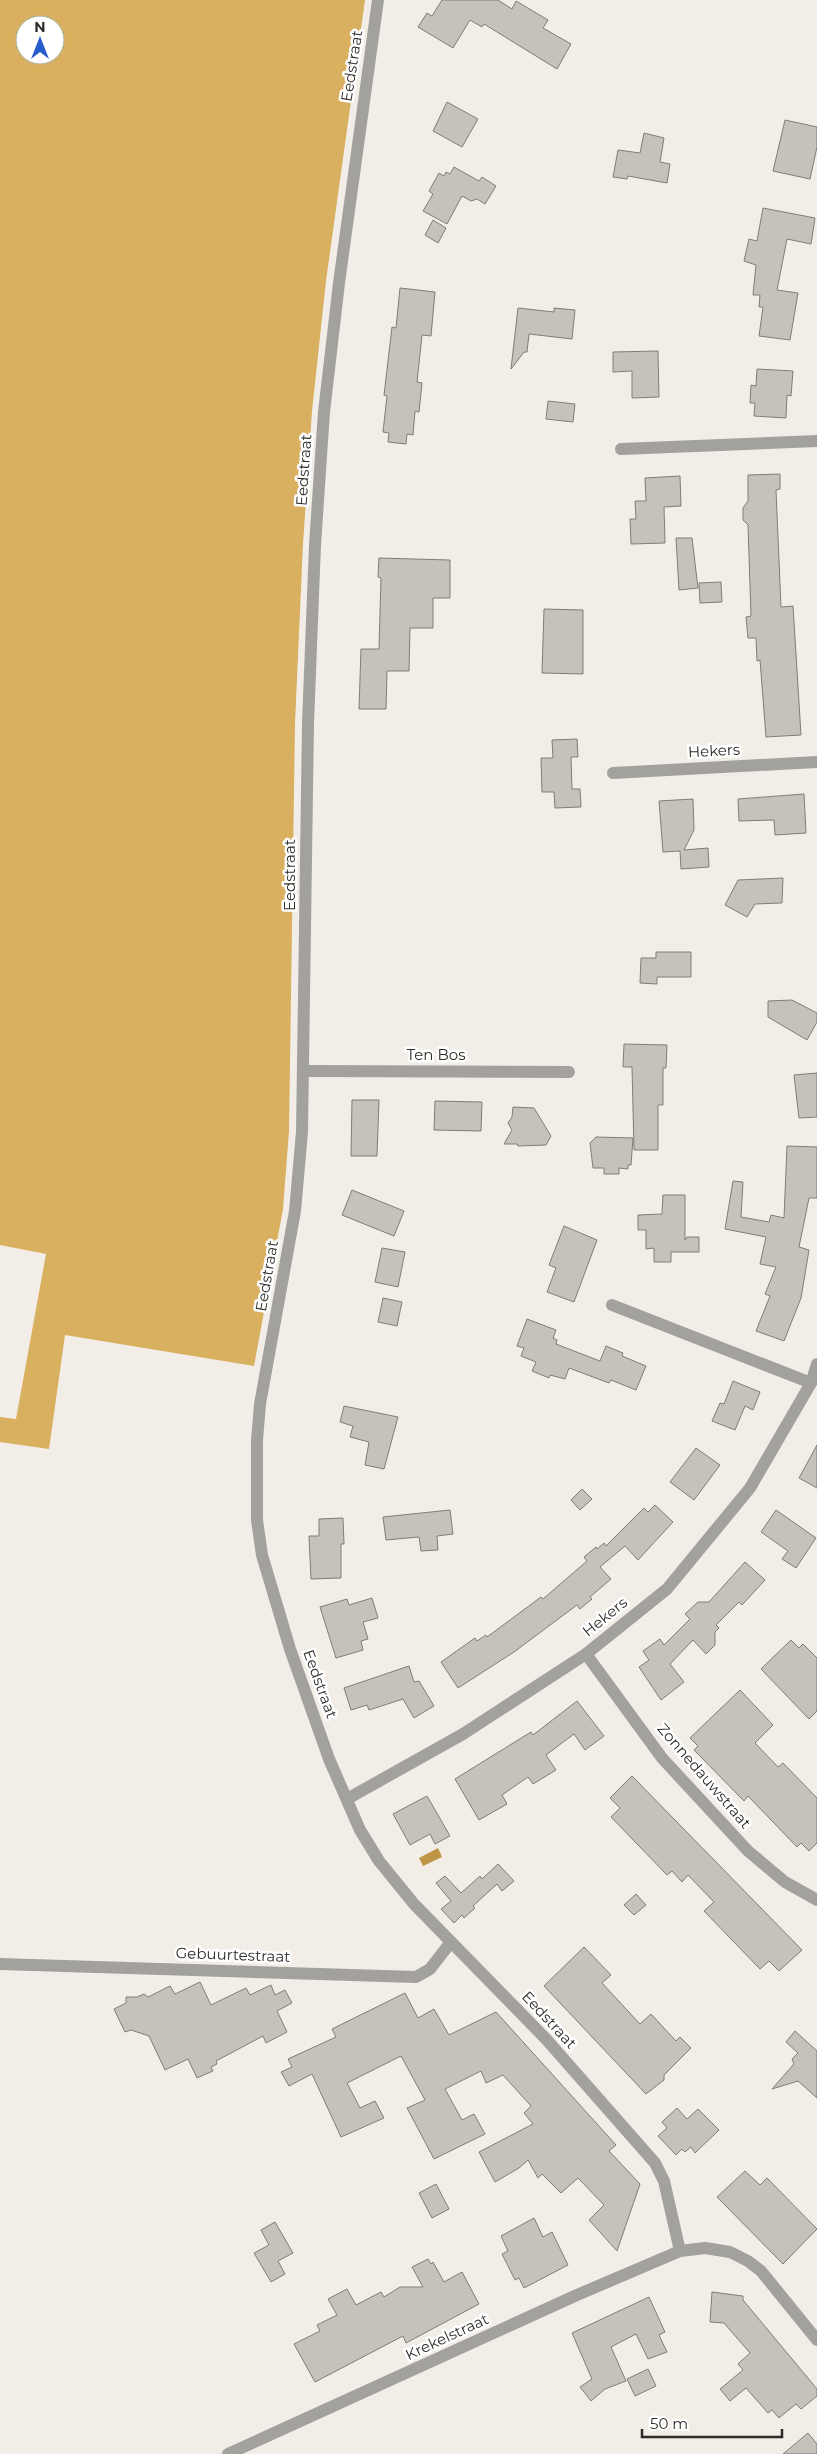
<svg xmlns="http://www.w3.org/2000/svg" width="817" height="2454" font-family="Montserrat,sans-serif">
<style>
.forest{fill:#d9af60;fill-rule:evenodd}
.water{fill:#be9545}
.building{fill:#c6c2bb;stroke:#817d76}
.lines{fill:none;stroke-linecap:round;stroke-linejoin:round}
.street{stroke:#a3a19e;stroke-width:12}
.labels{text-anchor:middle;stroke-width:5;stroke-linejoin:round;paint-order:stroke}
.street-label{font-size:15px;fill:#2d2c29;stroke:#fff}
</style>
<rect width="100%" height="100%" fill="#f2eee7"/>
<path class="forest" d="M0 0H365L326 281 312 411 303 544 295 723 289 1131 283 1209 254 1366 65 1335 49 1449 0 1442V1417L16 1419 46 1254 0 1245ZM25 25H55V55H25Z"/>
<path class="water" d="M438 1848 442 1857 423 1866 419 1858Z"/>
<g class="building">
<path d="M442 0H498L512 9 516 1 548 20 543 28 571 44 557 69 484 24 482 27 470 20 453 48 418 27 427 13 432 16Z"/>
<path d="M447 102 478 119 462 147 433 131Z"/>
<path d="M785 120 817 127V147L810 179 773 171Z"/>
<path d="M644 133 664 138 660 162 670 164 667 183 628 176 627 179 613 177 618 150 640 153Z"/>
<path d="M454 167 479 181 482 177 496 186 485 204 477 199 471 201 462 196 447 224 423 211 433 194 429 191 439 173 444 176 446 172 450 174Z"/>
<path d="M763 208 815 218 811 244 787 239 777 290 798 293 790 340 759 336 763 307H759L760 295H753L756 265 744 261 749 239 757 241Z"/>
<path d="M433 220 446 228 438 243 425 235Z"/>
<path d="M400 288 435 292 431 336 422 335 417 382 422 383 419 412 415 411 413 435 407 434 406 444 388 442 389 433 383 432 387 396 384 395 392 327 396 328Z"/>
<path d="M518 308 554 312V308L575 310 572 339 529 334 527 352H524L511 369Z"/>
<path d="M658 351 659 397 632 398V371L613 372V352Z"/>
<path d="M757 369 793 371 791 396 787 395 786 418 754 416 755 403H750L751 385 756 386Z"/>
<path d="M548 401 575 404 573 422 546 419Z"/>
<path d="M780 474V489L776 490 781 607 793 606 801 735 766 737 760 660 757 661 756 638H748L746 617 751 616 748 525 743 520V508L748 501V475Z"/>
<path d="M680 476 681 506 664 507 665 543 631 544 630 519H636L635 501H646L645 478Z"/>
<path d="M676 538H692L698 588 679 590Z"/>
<path d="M379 558 450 560V598H433V628H410L409 671H387L386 709H359L361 649H379L381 578 378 577Z"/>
<path d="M721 582 722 602 700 603 699 583Z"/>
<path d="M544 609 583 610V674L542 673Z"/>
<path d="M577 739 578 757H571L572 789H580L581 807 555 808 554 792H542L541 758H553L552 740Z"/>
<path d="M804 794 806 833 775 835 774 820 739 821 738 799Z"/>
<path d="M693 799 694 830 684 850 708 848 709 867 681 869 680 851 663 852 659 801Z"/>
<path d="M783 878 782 903 755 904 747 917 725 905 738 880Z"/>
<path d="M656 952H691V977H657V984L640 983 641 958H656Z"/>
<path d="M792 1000 817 1013V1022L807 1040 768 1017V1001Z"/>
<path d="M624 1044 667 1045 666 1068H663V1105H658V1150H634L632 1067H623Z"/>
<path d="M817 1073V1117L799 1118 794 1075Z"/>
<path d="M352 1100H379L377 1156H351Z"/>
<path d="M435 1101 482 1102 481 1131 434 1130Z"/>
<path d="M513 1107 534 1108 551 1136 546 1145 518 1146 517 1144H504L512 1130 508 1123 512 1117Z"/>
<path d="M596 1137 633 1138 631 1165H628V1169L619 1168V1174H604V1168H593L590 1143Z"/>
<path d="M787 1146 817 1147V1198H809L799 1247 809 1250 801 1298 784 1341 756 1331 770 1296 765 1294 776 1267 760 1264 766 1237 725 1229 733 1181 743 1182 741 1217 769 1222 771 1215 784 1218Z"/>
<path d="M352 1190 404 1211 394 1236 342 1215Z"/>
<path d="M663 1195H685V1240L687 1237H699V1252H671V1262H654V1248L646 1249V1230H638V1215L662 1214Z"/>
<path d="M564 1226 597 1240 574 1302 547 1292 556 1268 549 1265Z"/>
<path d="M382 1248 405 1252 398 1287 375 1282Z"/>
<path d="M383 1298 402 1302 397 1326 378 1322Z"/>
<path d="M527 1319 556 1330 553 1338 557 1340 556 1344 600 1361 606 1346 623 1353 622 1356 646 1366 636 1390 611 1380 609 1383 569 1368 565 1379 550 1375 549 1378 532 1371 536 1362 521 1356 524 1348 517 1346Z"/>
<path d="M733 1381 760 1392 753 1410 745 1406 735 1430 712 1421 720 1403 724 1404Z"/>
<path d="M344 1406 398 1417 384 1469 365 1465 369 1442 350 1437 353 1426 340 1422Z"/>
<path d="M817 1445V1488L799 1478Z"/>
<path d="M696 1448 720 1465 694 1500 670 1482Z"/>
<path d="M582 1489 592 1499 580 1510 571 1500Z"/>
<path d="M655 1505 673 1522 638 1560 625 1546 600 1567 611 1579 590 1597 592 1599 580 1609 577 1605 514 1652 458 1688 441 1662 475 1638 477 1641 486 1635 487 1637 541 1597 543 1599 587 1561 584 1557 596 1547 597 1549 604 1543 606 1546 644 1508 648 1512Z"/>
<path d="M450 1510 453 1534 437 1536 438 1550 421 1551 419 1537 386 1540 383 1517Z"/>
<path d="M776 1510 816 1538 796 1568 782 1559 788 1551 761 1532Z"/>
<path d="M343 1518 344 1544H341V1578L311 1579 309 1536H319V1519Z"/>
<path d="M745 1562 765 1580 742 1605 739 1602 716 1625 719 1628 715 1632V1645L706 1654 693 1640 670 1664 684 1682 661 1700 639 1667 649 1660 643 1651 660 1639 664 1645 690 1619 685 1614 698 1602H709Z"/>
<path d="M372 1598 378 1618 363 1622 368 1639 361 1641 363 1650 336 1658 320 1607 347 1599 349 1605Z"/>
<path d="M791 1640 799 1648 803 1644 817 1658V1711L809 1719 761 1669Z"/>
<path d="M409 1666 414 1682 419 1681 434 1706 414 1718 403 1699 369 1710 367 1705 351 1710 344 1688Z"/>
<path d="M740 1690 773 1725 755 1743 778 1767 783 1763 817 1798V1843L809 1851 801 1843 797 1847 748 1796 744 1801 694 1750 698 1746 690 1738Z"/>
<path d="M577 1701 604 1736 585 1750 574 1734 546 1755 556 1770 533 1784 528 1777 502 1795 507 1804 479 1820 455 1779 531 1732 533 1735Z"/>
<path d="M632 1776 802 1950 779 1971 769 1961 760 1969 704 1911 714 1902 688 1875 682 1882 672 1871 667 1875 611 1817 620 1808 610 1798Z"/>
<path d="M427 1796 450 1836 435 1844 430 1834 410 1845 393 1814Z"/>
<path d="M498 1864 514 1881 502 1891 497 1884 473 1906 475 1908 464 1918 462 1915 454 1923 441 1909 451 1901 436 1883 445 1876 461 1893 480 1876 482 1879Z"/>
<path d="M636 1894 646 1905 634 1915 624 1905Z"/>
<path d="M584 1947 611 1975 602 1983 640 2024 651 2014 676 2041 680 2037 691 2048 664 2075V2080L646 2094 544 1986Z"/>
<path d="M200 1982 211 2005 246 1988 250 1995 271 1985 275 1995 285 1990 292 2003 277 2011 287 2032 266 2043 263 2036 216 2061 217 2064 211 2067 213 2071 197 2078 188 2059 165 2070 149 2036 131 2030 125 2032 114 2009 126 2003V1997H137L144 1994 148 1997 170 1986 175 1994Z"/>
<path d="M405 1993 418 2018 434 2009 449 2035 496 2012 616 2145 609 2151 640 2184 617 2251 589 2220 604 2205 578 2178 561 2193 542 2174 538 2178 528 2160 519 2168 495 2182 479 2152 533 2124 524 2113 531 2106 503 2075 486 2083 481 2071 445 2089 462 2120 474 2114 485 2134 434 2159 407 2108 425 2100 401 2056 347 2083 360 2108 375 2101 384 2118 341 2137 312 2074 289 2086 281 2072 292 2067 288 2059 336 2037 332 2029Z"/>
<path d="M795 2031 817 2051V2098L798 2081 772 2089 794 2064 792 2059 798 2053 786 2042Z"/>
<path d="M677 2108 687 2119 698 2109 719 2130 695 2153 691 2147 685 2152 682 2149 676 2155 658 2136 667 2128 662 2122Z"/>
<path d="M745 2171 760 2185 767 2178 817 2229 783 2264 717 2197Z"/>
<path d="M436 2184 449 2209 432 2218 419 2193Z"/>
<path d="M534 2218 543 2237 552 2232 568 2265 524 2288 519 2278 515 2280 502 2254 508 2251 501 2236Z"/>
<path d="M275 2222 293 2253 278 2261 285 2274 271 2282 254 2253 269 2245 261 2230Z"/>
<path d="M428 2259 431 2264 433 2262 444 2282 462 2272 479 2304 406 2343 403 2336 315 2382 294 2344 320 2331 317 2325 337 2315 328 2299 347 2289 356 2305 381 2292 384 2297 400 2287H423L412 2267Z"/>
<path d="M712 2292 743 2296V2300L817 2389V2396L801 2409 796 2404 779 2418 772 2410 768 2413 746 2388 730 2401 720 2389 743 2370 738 2364 750 2353 724 2323 710 2322Z"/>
<path d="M649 2297 665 2332 659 2335 667 2352 648 2359 636 2334 611 2347 626 2381 605 2389 591 2401 580 2387 592 2379 572 2333Z"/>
<path d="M648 2369 656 2386 635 2396 627 2379Z"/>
<path d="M808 2433 817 2444V2454H783Z"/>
</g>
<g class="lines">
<g class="street">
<path d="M378 0 339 283 324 412 315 545 308 723 302 1132 295 1211 260 1404 257 1440V1520L262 1555 290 1649 329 1759 360 1830 379 1861 414 1904 546 2039 655 2163 664 2181 680 2251"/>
<path d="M621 449 817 441"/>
<path d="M613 773 817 762"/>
<path d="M304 1071 569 1072"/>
<path d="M612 1305 811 1383"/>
<path d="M586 1654 662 1758 748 1851 785 1882 817 1900"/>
<path d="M347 1799 463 1734 586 1654 667 1589 750 1488 811 1383 817 1364"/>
<path d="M0 1964 416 1977 430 1969 451 1942"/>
<path d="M228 2454 577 2295 680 2251 705 2248 730 2252 748 2261 761 2271 817 2340"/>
</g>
</g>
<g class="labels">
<g class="street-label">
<text transform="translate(352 66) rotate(-81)" y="5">Eedstraat</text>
<text transform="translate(304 470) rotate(-86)" y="5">Eedstraat</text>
<text transform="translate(714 751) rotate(-3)" y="5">Hekers</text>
<text transform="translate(290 875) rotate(-90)" y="5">Eedstraat</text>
<text x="436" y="1060">Ten Bos</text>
<text transform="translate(267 1276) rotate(-80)" y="5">Eedstraat</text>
<text transform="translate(605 1617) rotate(-39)" y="5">Hekers</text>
<text transform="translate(320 1684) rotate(70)" y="5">Eedstraat</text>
<text transform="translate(704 1776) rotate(49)" y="5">Zonnedauwstraat</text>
<text transform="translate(233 1955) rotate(2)" y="5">Gebuurtestraat</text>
<text transform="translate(549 2020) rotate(47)" y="5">Eedstraat</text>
<text transform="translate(447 2337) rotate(-25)" y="5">Krekelstraat</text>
</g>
</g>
<g transform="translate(40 40)"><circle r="24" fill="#ffffff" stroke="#ababa9"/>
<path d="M0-4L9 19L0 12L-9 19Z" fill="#275ecc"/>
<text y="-8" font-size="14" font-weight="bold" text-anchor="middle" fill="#2d2c29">N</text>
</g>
<path d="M642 2429v8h140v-8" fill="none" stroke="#2d2c29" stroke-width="2.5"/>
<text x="650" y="2429" font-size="15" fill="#2d2c29" stroke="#ffffff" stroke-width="4" paint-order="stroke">50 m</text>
</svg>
